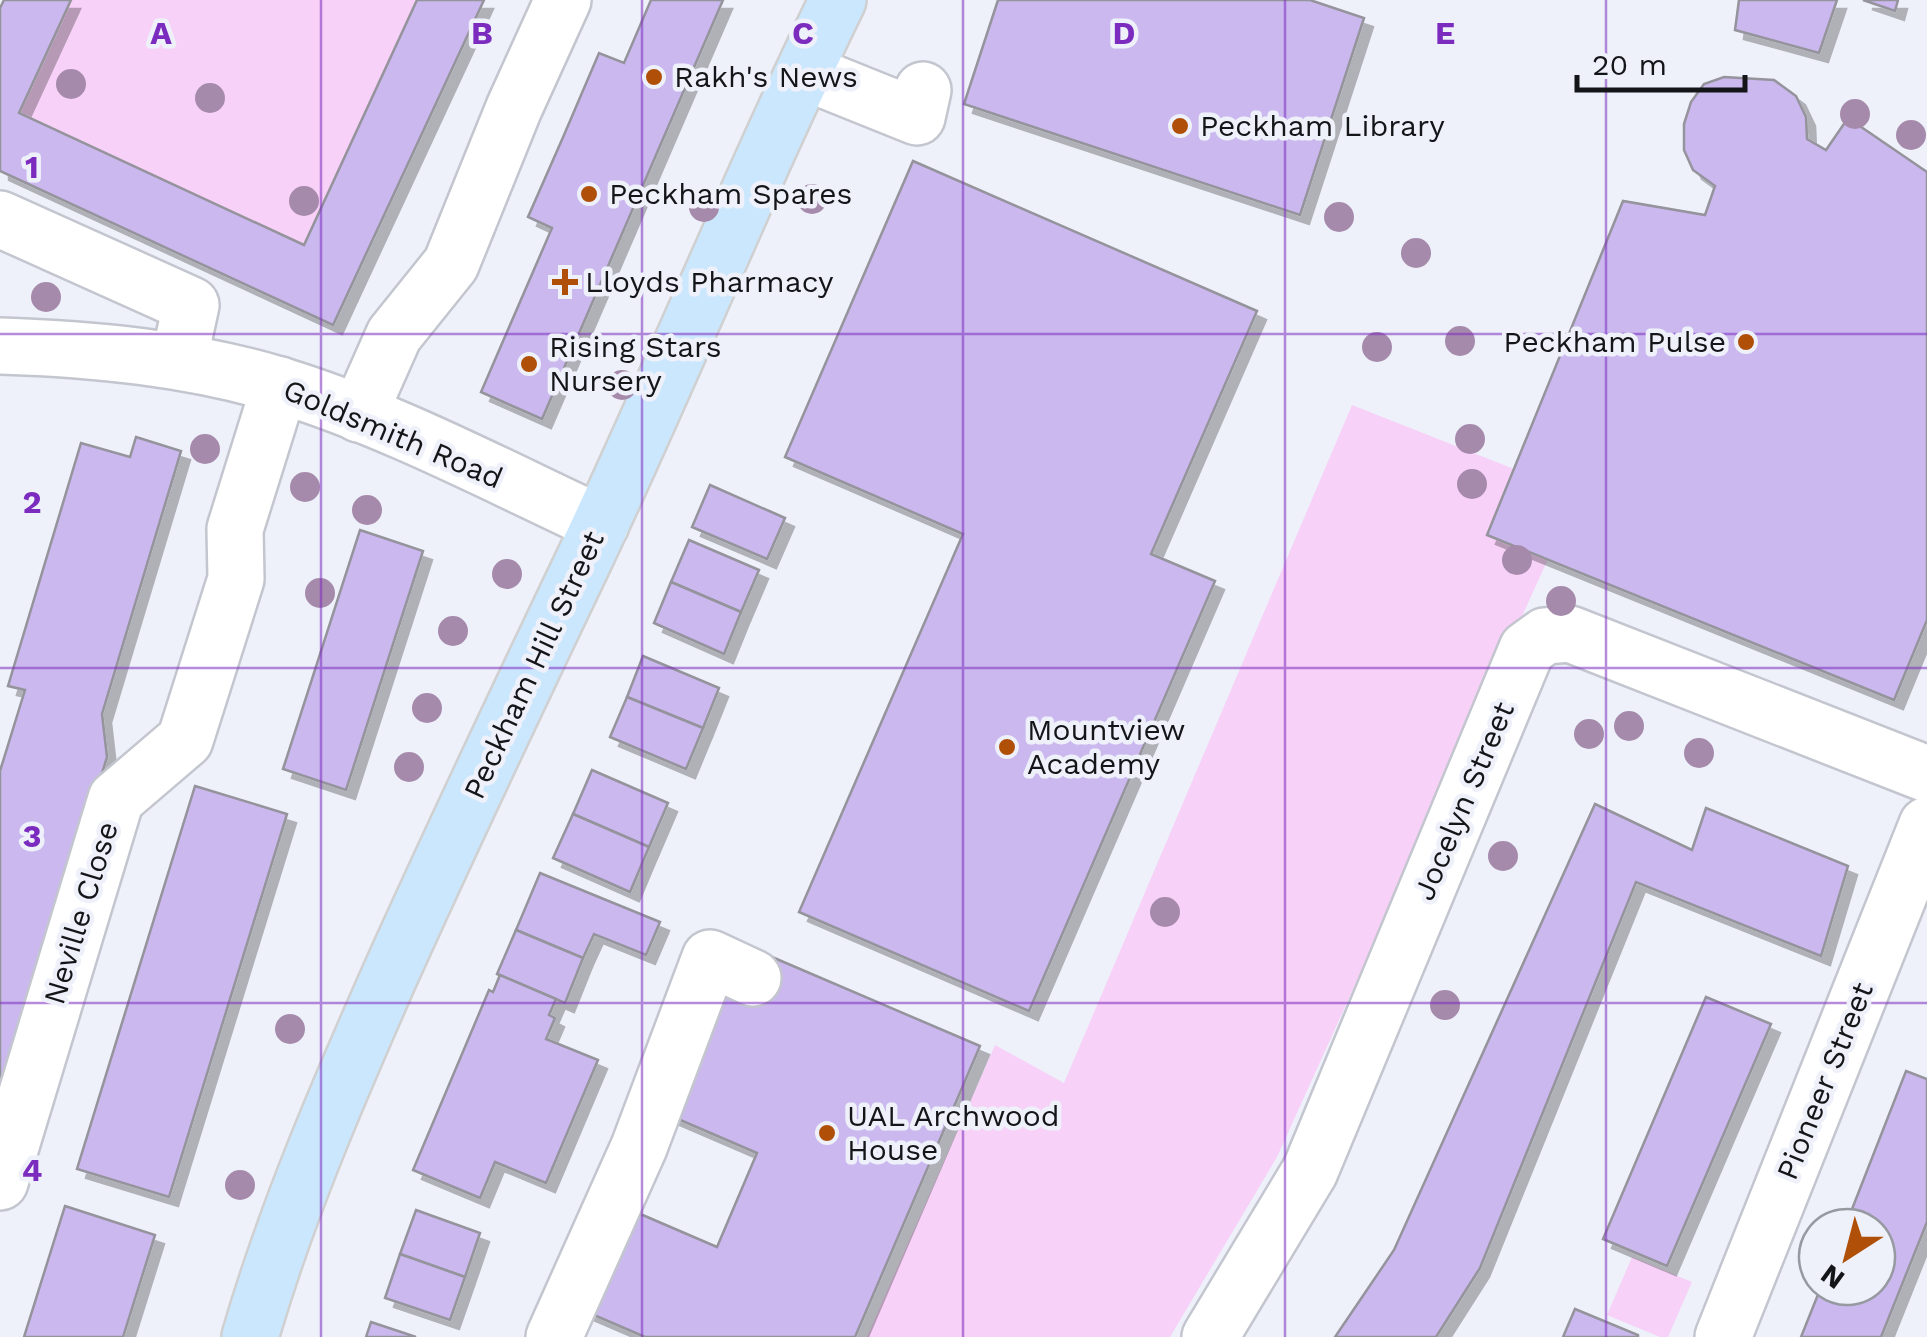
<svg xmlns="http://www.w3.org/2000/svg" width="1927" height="1337" font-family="'Work Sans',sans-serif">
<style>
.green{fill:#f7d1f7}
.building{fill:#cab8ef;stroke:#95939b;stroke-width:2.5;filter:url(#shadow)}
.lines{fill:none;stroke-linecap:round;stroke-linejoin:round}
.minor-casing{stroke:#c3c6ce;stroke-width:60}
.major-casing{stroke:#d0d0d1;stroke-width:60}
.minor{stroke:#fff;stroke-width:55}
.major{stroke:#cbe7fe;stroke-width:55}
.tree{fill:#a68aac}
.grid{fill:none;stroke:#7b2cbf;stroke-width:2.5;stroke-opacity:0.55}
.poi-dot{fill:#af4f08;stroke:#eef1fa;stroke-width:4}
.labels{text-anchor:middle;stroke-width:9;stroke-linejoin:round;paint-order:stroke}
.poi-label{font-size:30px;fill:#141518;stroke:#eef1fa;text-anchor:start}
.street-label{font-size:30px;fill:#141518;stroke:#eef1fa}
.grid-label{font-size:32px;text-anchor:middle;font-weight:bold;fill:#7b2cbf;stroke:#eef1fa;stroke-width:9;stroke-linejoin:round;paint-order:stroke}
</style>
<defs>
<filter id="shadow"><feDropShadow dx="9" dy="9" stdDeviation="0" flood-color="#0004"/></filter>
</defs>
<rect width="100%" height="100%" fill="#eef1fa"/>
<g class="green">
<path d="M71 0H417L304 245 19 113Z"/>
<path d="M1352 405 1514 469 1487 535 1548 559 1277 1157 1170 1337H867L995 1045 1064 1083Z"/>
<path d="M1632 1257 1692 1282 1668 1337H1660L1607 1315Z"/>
</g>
<g class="building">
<path d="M4 0H71L19 113 304 245 417 0H484L333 325 0 171V8Z"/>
<path d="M651 0H723L542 419 481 392 552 228 528 217 564 135 599 53 624 63Z"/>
<path d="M998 0H1310L1364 18 1300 215 964 104Z"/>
<path d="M1739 0H1837L1819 53 1735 30Z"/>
<path d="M1863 0H1898L1895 11Z"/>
<path d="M1724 77 1774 80 1796 96 1806 117 1807 139 1826 150 1848 118 1927 172V620L1894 700 1487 535 1623 201 1705 215 1715 186 1693 170 1684 150V124L1691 102 1704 84Z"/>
<path d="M913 161 1257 311 1151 554 1215 581 1029 1011 799 912 963 534 785 457Z"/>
<path d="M136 437 181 451 102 714 107 757 0 1105V771L25 690 8 686 81 443 130 457Z"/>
<path d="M710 485 785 518 767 559 692 527Z"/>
<path d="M360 530 423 551 346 790 283 769Z"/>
<path d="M689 540 759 570 741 612 671 582Z"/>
<path d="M671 582 741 612 724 654 654 623Z"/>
<path d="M643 656 719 688 703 728 627 697Z"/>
<path d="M627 697 703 728 686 769 610 737Z"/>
<path d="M592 770 668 803 649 847 573 814Z"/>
<path d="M195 786 287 814 169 1197 77 1169Z"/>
<path d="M1595 804 1692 850 1706 808 1848 866 1821 956 1636 882 1480 1268 1436 1337H1335L1394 1250Z"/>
<path d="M573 814 649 847 630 892 553 858Z"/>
<path d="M540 873 660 922 646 955 594 934 583 958 516 930Z"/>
<path d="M516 930 583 958 565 1003 497 974Z"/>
<path d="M772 957 980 1046 855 1337H645L580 1309 624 1207 717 1247 757 1153 664 1113 717 988 752 1004Z"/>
<path d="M500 975 556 999 549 1015 555 1018 546 1039 598 1060 546 1183 495 1162 480 1198 413 1170 489 990 493 992Z"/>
<path d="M1706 997 1771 1024 1667 1266 1603 1239Z"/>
<path d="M1906 1071 1927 1079V1222L1881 1337H1801L1821 1287H1877V1227H1845Z"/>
<path d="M65 1206 155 1235 123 1337H24Z"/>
<path d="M416 1210 480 1233 465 1277 400 1254Z"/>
<path d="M400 1254 465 1277 450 1320 385 1298Z"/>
<path d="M1575 1309 1638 1335V1337H1563Z"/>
<path d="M371 1322 416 1337H366Z"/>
</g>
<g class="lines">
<g class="minor-casing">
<g id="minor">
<path d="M805 72 917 117 923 90"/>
<path d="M0 219 191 305 179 360"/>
<path d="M0 346C94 349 189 358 279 385 386 417 500 477 601 524"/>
<path d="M359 414 394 335 451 264 514 108 563 0"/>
<path d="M0 1182 116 799 185 740 236 579 235 529 280 385"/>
<path d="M554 1337 639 1147 710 958 753 978"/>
<path d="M1210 1337 1310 1171 1527 649 1545 636 1570 634 1927 774"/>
<path d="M1723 1337 1927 825"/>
</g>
</g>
<g class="major-casing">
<path id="major" d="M250 1337C286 1213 337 1095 389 977 451 839 516 702 581 566 670 379 747 186 838 0"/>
</g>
<use href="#minor" class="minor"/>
<use href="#major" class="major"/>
</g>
<g class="tree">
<circle cx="71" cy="84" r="15"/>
<circle cx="210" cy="98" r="15"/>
<circle cx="1855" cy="114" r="15"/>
<circle cx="1911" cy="135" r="15"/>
<circle cx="812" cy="199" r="15"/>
<circle cx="304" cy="201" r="15"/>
<circle cx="704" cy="207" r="15"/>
<circle cx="1339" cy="217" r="15"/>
<circle cx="1416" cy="253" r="15"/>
<circle cx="46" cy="297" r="15"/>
<circle cx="1460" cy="341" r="15"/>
<circle cx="1377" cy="347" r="15"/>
<circle cx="622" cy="385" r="15"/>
<circle cx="1470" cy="439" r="15"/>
<circle cx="205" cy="449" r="15"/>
<circle cx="1472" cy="484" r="15"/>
<circle cx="305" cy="487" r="15"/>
<circle cx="367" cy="510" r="15"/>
<circle cx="1517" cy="560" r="15"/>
<circle cx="507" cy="574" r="15"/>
<circle cx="320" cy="593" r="15"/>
<circle cx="1561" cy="601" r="15"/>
<circle cx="453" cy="631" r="15"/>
<circle cx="427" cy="708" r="15"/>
<circle cx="1629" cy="726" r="15"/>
<circle cx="1589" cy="734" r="15"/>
<circle cx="1699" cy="753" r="15"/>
<circle cx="409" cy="767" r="15"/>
<circle cx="1503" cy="856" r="15"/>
<circle cx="1165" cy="912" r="15"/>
<circle cx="1445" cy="1005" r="15"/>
<circle cx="290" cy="1029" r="15"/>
<circle cx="240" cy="1185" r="15"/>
</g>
<path class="grid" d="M321 0V1337M642 0V1337M963 0V1337M1285 0V1337M1606 0V1337M0 334H1927M0 668H1927M0 1003H1927"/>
<g class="poi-dot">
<circle cx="654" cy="77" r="10"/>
<circle cx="1180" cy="126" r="10"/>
<circle cx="589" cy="194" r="10"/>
<path d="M560 267h10v10h10v10h-10v10h-10v-10h-10v-10h10z"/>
<circle cx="1746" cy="342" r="10"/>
<circle cx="529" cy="364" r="10"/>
<circle cx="1007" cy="747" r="10"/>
<circle cx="827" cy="1133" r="10"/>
</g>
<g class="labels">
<g class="poi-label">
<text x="674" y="87">Rakh's News</text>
<text x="1200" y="136">Peckham Library</text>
<text x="609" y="204">Peckham Spares</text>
<text x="585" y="292">Lloyds Pharmacy</text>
<text x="1726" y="352" text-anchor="end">Peckham Pulse</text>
<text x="549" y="357">Rising Stars<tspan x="549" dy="34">Nursery</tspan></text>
<text x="1027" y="740">Mountview<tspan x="1027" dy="34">Academy</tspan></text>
<text x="847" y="1126">UAL Archwood<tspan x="847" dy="34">House</tspan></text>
</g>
<g class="street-label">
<text transform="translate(393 434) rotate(23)" y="10">Goldsmith Road</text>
<text transform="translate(534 665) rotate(-65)" y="10">Peckham Hill Street</text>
<text transform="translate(1464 801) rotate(-67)" y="10">Jocelyn Street</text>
<text transform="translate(81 913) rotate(-73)" y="10">Neville Close</text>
<text transform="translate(1825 1081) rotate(-68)" y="10">Pioneer Street</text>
</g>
</g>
<g class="grid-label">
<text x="161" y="44">A</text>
<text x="482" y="44">B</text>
<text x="803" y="44">C</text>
<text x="1124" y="44">D</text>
<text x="1445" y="44">E</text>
<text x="32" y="178">1</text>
<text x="32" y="513">2</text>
<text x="32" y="847">3</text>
<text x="32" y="1181">4</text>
</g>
<g transform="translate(1847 1257) rotate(216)"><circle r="48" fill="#eef1fa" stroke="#9799a0" stroke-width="2.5"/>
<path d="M0-8L18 38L0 25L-18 38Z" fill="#af4f08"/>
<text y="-15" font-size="28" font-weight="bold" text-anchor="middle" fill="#141518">N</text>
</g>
<path d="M1577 75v15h168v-15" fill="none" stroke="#141518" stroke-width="5"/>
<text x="1592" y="75" font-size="30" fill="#141518" stroke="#eef1fa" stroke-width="8" paint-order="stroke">20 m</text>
</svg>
